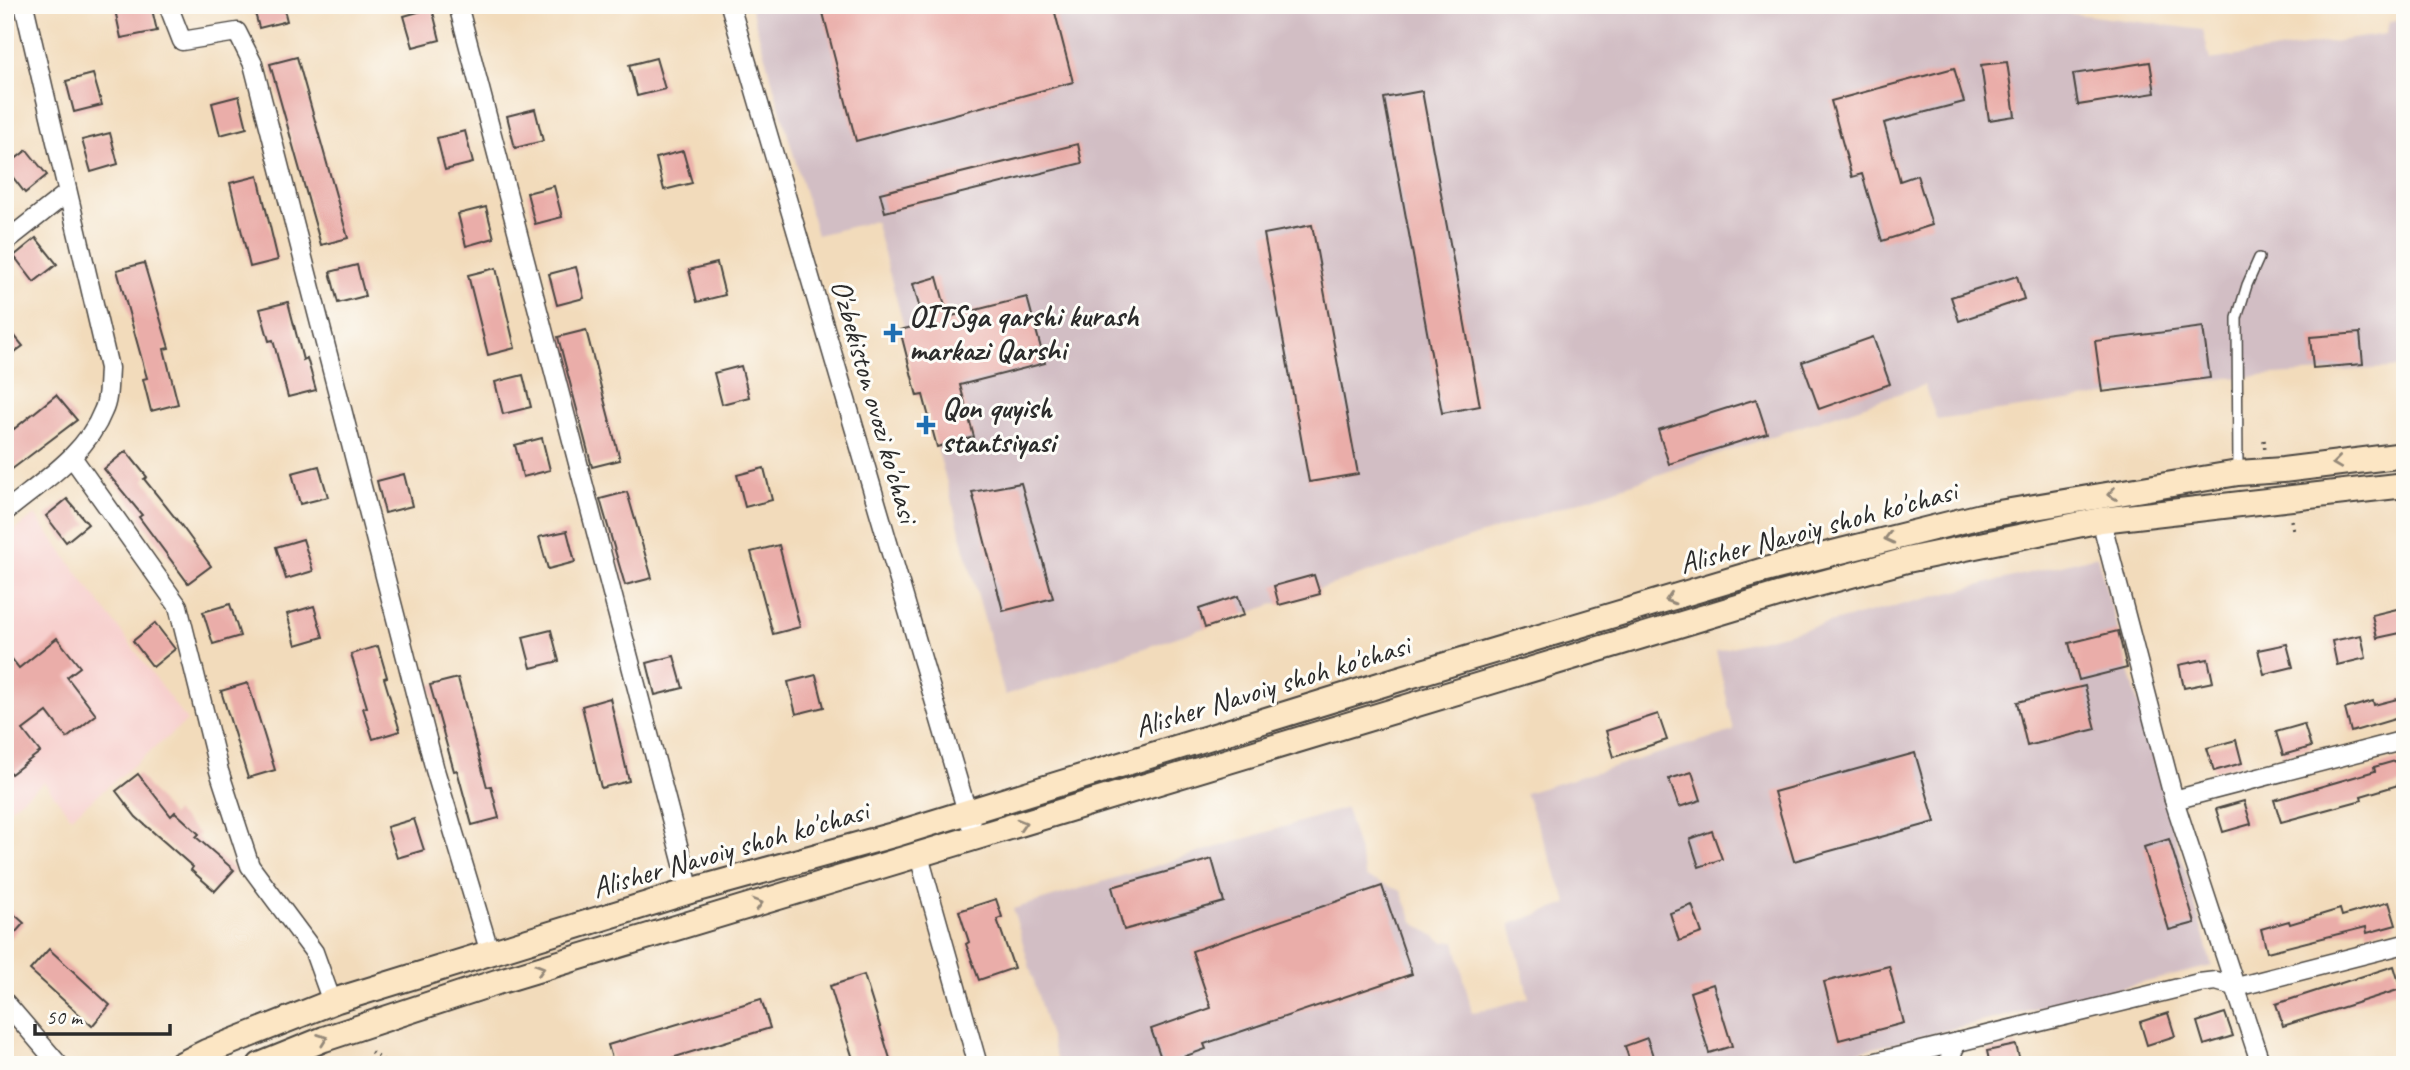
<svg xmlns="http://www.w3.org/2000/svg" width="2410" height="1070" font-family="Caveat,sans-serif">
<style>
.built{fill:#f7d0ce}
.industrial{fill:#d2bec4}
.building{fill:#eaada9}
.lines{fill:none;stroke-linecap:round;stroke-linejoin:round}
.lane-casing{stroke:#494541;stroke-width:12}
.street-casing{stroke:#494541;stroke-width:21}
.secondary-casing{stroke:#494541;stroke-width:28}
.path{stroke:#494541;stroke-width:3.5;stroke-dasharray:2 5;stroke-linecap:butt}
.lane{stroke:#fff;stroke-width:9}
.street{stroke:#fff;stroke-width:18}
.secondary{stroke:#fce6c4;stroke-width:24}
.oneway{stroke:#948878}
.poi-dot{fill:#1f6fb2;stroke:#fdfcf7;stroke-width:2.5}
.labels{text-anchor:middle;stroke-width:6;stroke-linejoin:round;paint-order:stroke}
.poi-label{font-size:30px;font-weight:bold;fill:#2b2b2b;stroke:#fdfcf7;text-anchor:start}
.street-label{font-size:30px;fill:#2b2b2b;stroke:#fdfcf7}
</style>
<rect width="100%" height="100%" fill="#fdfcf7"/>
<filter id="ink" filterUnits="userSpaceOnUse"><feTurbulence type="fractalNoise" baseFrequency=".0143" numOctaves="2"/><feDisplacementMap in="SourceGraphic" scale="14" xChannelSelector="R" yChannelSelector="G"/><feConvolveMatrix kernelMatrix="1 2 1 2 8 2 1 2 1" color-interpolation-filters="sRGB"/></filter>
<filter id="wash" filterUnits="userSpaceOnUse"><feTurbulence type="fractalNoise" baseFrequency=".00686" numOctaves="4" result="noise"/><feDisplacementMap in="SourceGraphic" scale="28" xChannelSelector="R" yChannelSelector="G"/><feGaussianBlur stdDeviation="1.57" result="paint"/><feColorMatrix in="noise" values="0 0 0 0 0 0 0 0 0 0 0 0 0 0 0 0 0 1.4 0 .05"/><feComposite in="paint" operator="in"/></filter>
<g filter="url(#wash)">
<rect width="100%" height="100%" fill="#f2dbbb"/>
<path class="built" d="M35 515 187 721 71 817 44 782 5 812V538Z"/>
<g class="industrial">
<path d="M750 5H2005L2203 30 2210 60 2386 34 2389 22 2405 18V367L2228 378 1937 420 1924 385 1005 695 875 221 817 235Z"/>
<path d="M2097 556 2212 966 1803 1065H1058L1013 909 1346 808 1366 877 1401 891 1414 923 1444 942 1455 941 1472 1013 1529 998 1510 924 1568 904 1525 793 1734 731 1716 651Z"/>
</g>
<g id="blocks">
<g class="building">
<path d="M114 5H151L157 31 121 38Z"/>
<path d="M253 5H283L287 21 259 28Z"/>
<path d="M821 5H1053L1073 82 856 141Z"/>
<path d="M432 8 440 40 413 47 404 16Z"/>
<path d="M297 57 348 238 321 245 270 64Z"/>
<path d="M656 58 665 89 637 96 629 65Z"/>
<path d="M2007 62 2015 116 1989 120 1981 65Z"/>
<path d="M2150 62 2155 93 2078 105 2073 74Z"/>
<path d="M1954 68 1964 102 1884 123 1900 181 1917 175 1932 225 1882 241 1862 174 1852 177 1831 101Z"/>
<path d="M93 74 102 105 74 112 66 81Z"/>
<path d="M1422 91 1480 406 1442 413 1384 98Z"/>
<path d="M239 96 247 128 220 135 212 103Z"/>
<path d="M535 109 543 141 515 148 507 116Z"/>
<path d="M465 131 473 163 445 170 437 138Z"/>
<path d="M110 133 118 164 91 172 82 140Z"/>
<path d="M1078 144 1082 163 885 212 880 193Z"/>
<path d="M27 150 47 175 25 193 5 167Z"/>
<path d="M683 151 692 183 664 190 656 158Z"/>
<path d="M258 176 278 260 250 267 230 183Z"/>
<path d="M554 186 562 217 535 224 527 193Z"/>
<path d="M486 207 494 238 466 246 458 214Z"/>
<path d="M1312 225 1358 474 1309 482 1264 234Z"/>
<path d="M36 238 57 264 34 282 14 256Z"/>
<path d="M144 263 169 348 164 349 178 404 151 411 143 379 147 378 117 270Z"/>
<path d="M717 263 725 295 697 302 689 270Z"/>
<path d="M357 265 365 296 338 303 330 272Z"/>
<path d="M576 267 584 298 557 305 549 274Z"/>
<path d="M496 268 515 348 488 355 468 275Z"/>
<path d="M2017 276 2024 299 1959 321 1951 297Z"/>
<path d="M937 277 948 317 1027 297 1045 363 960 385 974 437 937 447 923 395 917 396 900 330 924 324 913 284Z"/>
<path d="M288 302 303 360 307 358 316 390 288 397 273 340 269 341 260 309Z"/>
<path d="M5 324 23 346 5 359Z"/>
<path d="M2203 327 2210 378 2102 392 2095 341Z"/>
<path d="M586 330 620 460 592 467 558 337Z"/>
<path d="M2360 333 2363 364 2313 368 2310 337Z"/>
<path d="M1873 337 1890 384 1819 409 1802 362Z"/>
<path d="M741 366 749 397 722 404 714 373Z"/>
<path d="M523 375 531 407 503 414 495 382Z"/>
<path d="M56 395 77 420 11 470 5 463V418L14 429Z"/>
<path d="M1756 399 1767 433 1669 464 1658 430Z"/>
<path d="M542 438 550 470 523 477 515 445Z"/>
<path d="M126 451 147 477 144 479 181 525 211 566 188 583 139 517 142 515 104 469Z"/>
<path d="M319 466 328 497 300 504 292 473Z"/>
<path d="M764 468 772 500 745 507 737 475Z"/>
<path d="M404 474 412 506 385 513 377 481Z"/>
<path d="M1021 483 1053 598 1003 611 972 492Z"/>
<path d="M627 492 652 578 625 585 600 499Z"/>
<path d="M67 499 88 524 66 542 46 516Z"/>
<path d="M567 531 575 562 548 569 539 537Z"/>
<path d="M303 539 313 571 286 579 276 547Z"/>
<path d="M779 545 800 627 773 634 751 552Z"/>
<path d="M1314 575 1320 594 1279 605 1274 586Z"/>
<path d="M1238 596 1244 615 1205 628 1199 609Z"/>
<path d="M230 604 240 636 213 644 203 612Z"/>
<path d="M314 606 323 637 296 645 287 614Z"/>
<path d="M2401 608 2405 632 2377 638 2372 615Z"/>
<path d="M155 623 175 649 153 667 133 641Z"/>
<path d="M551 630 559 661 531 668 523 637Z"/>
<path d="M2118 631 2127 668 2079 680 2069 643Z"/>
<path d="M2361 635 2366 658 2337 665 2332 641Z"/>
<path d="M57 638 80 667 67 677 96 715 67 738 47 712 23 730 40 752 11 774 5 766V650L19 668Z"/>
<path d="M2287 644 2293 667 2264 674 2258 650Z"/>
<path d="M378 646 387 677 384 678 400 731 373 739 363 708 367 707 351 654Z"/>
<path d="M674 656 683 688 655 695 647 663Z"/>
<path d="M2208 659 2213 682 2184 688 2179 665Z"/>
<path d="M816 675 824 707 796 714 788 682Z"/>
<path d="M458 678 487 787 491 786 499 818 472 825 457 770 454 771 430 685Z"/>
<path d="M248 683 275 770 248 778 221 691Z"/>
<path d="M2085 686 2096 729 2027 746 2017 702Z"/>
<path d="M2405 697V716L2351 732 2345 709 2373 701 2374 705Z"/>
<path d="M610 698 629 781 601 788 582 706Z"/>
<path d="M1658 714 1667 740 1614 757 1606 731Z"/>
<path d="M2304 724 2311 747 2283 755 2276 732Z"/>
<path d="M2236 740 2242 763 2214 771 2207 748Z"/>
<path d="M1915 753 1935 822 1794 861 1774 792Z"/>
<path d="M2402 759 2405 783 2361 796 2362 800 2281 822 2274 800 2375 771 2374 767Z"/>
<path d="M1692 772 1701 800 1679 807 1669 779Z"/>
<path d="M138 774 171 816 175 812 199 834 196 837 234 870 215 891 191 870 193 867 136 817 116 791Z"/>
<path d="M2244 801 2251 824 2223 832 2216 809Z"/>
<path d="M414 819 424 850 397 858 387 827Z"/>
<path d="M1712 831 1722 859 1699 867 1690 839Z"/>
<path d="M2169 839 2195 923 2169 930 2144 847Z"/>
<path d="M1212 859 1224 902 1124 930 1112 887Z"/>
<path d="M1382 886 1412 974 1204 1044 1206 1049 1163 1064 1151 1029 1211 1008 1192 951Z"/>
<path d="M996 899 1002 917 997 919 1014 968 979 980 966 944 969 942 959 911Z"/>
<path d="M2389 902 2396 925 2367 933 2366 927 2267 952 2261 929 2289 921 2290 924 2340 909 2342 916Z"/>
<path d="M1692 905 1702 933 1679 941 1670 913Z"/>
<path d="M5 906 24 923 5 944Z"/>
<path d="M49 949 110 1005 92 1026 30 970Z"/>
<path d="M1889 966 1904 1023 1839 1040 1824 982Z"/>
<path d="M2394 966 2401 989 2283 1026 2276 1004Z"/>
<path d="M864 975 892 1065H855L830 986Z"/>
<path d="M1713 984 1732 1046 1709 1053 1690 992Z"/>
<path d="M761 999 770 1028 649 1065H614L608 1045Z"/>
<path d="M2168 1013 2175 1036 2147 1045 2140 1022Z"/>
<path d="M2225 1013 2233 1036 2204 1045 2197 1022Z"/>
<path d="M1647 1038 1656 1065H1631L1625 1046Z"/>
<path d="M2016 1045 2021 1065H1990L1987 1051Z"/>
</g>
</g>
</g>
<g filter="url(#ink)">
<use href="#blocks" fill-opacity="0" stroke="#494541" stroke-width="2"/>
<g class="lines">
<g class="lane-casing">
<path id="lane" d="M2238 471 2237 318 2247 285 2259 258"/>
</g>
<g class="street-casing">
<g id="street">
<path d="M168 5 182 41 237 32 253 64 435 770 490 953"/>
<path d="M458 5 690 891"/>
<path d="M730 5 975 839"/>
<path d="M5 242 67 193"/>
<path d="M72 457 178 606 219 771 250 866 314 952 332 1002"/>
<path d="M5 512C40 483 86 455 103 411 109 399 108 381 109 368L24 5"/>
<path d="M2101 520 2174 800 2261 1065"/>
<path d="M2174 800 2405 740"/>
<path d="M919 856 978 1065"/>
<path d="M5 1002 59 1065"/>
<path d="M1864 1065 2199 983 2216 981 2237 987 2405 944"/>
<path d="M1947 1065 1957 1042"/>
</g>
</g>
<g class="secondary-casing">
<g id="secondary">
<path d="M180 1065 206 1052 337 1000 690 891 893 835 1399 679 1761 571 1981 516 2238 473 2283 470 2405 455"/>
<path d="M260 1065 324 1039 497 982 1781 594 1907 560 2101 520 2405 485"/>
</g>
</g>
<g class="path">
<path d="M2264 440 2265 452"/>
<path d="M2291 520 2293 529"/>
<path d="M371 1052 390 1065"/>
</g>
<use href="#lane" class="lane"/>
<use href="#street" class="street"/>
<use href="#secondary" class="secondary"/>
</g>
<defs><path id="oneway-chevron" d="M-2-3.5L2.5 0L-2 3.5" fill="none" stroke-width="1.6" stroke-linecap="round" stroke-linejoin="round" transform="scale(1.75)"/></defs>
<g class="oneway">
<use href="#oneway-chevron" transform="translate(2337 463) rotate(173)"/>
<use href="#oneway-chevron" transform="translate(2112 494) rotate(171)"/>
<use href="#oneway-chevron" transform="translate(1889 538) rotate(166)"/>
<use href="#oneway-chevron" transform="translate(1670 599) rotate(163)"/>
<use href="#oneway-chevron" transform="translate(1022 824) rotate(-17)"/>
<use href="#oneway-chevron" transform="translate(758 904) rotate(-17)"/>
<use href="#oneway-chevron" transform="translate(540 969) rotate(-17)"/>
<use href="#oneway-chevron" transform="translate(323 1039) rotate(-20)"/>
</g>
</g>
<g class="poi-dot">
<path d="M889.5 322.5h7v7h7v7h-7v7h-7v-7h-7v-7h7z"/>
<path d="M922.5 414.5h7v7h7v7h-7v7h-7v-7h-7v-7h7z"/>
</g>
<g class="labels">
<g class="poi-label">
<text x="909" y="326">OITSga qarshi kurash<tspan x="909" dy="34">markazi Qarshi</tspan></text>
<text x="942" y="418">Qon quyish<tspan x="942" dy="34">stantsiyasi</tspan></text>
</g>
<g class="street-label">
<text transform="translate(875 401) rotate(74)" y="10">O'zbekiston ovozi ko'chasi</text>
<text transform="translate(1818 527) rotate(-15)" y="10">Alisher Navoiy shoh ko'chasi</text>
<text transform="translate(1272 686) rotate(-17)" y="10">Alisher Navoiy shoh ko'chasi</text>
<text transform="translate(730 849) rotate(-16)" y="10">Alisher Navoiy shoh ko'chasi</text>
</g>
</g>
<rect width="2410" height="1070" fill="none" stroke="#fdfcf7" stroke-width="28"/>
<path d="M35 1024v10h135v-10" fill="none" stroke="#2b2b2b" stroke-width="3.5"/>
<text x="46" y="1024" font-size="21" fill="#2b2b2b" stroke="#fdfcf7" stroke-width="5" paint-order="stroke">50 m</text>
</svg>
